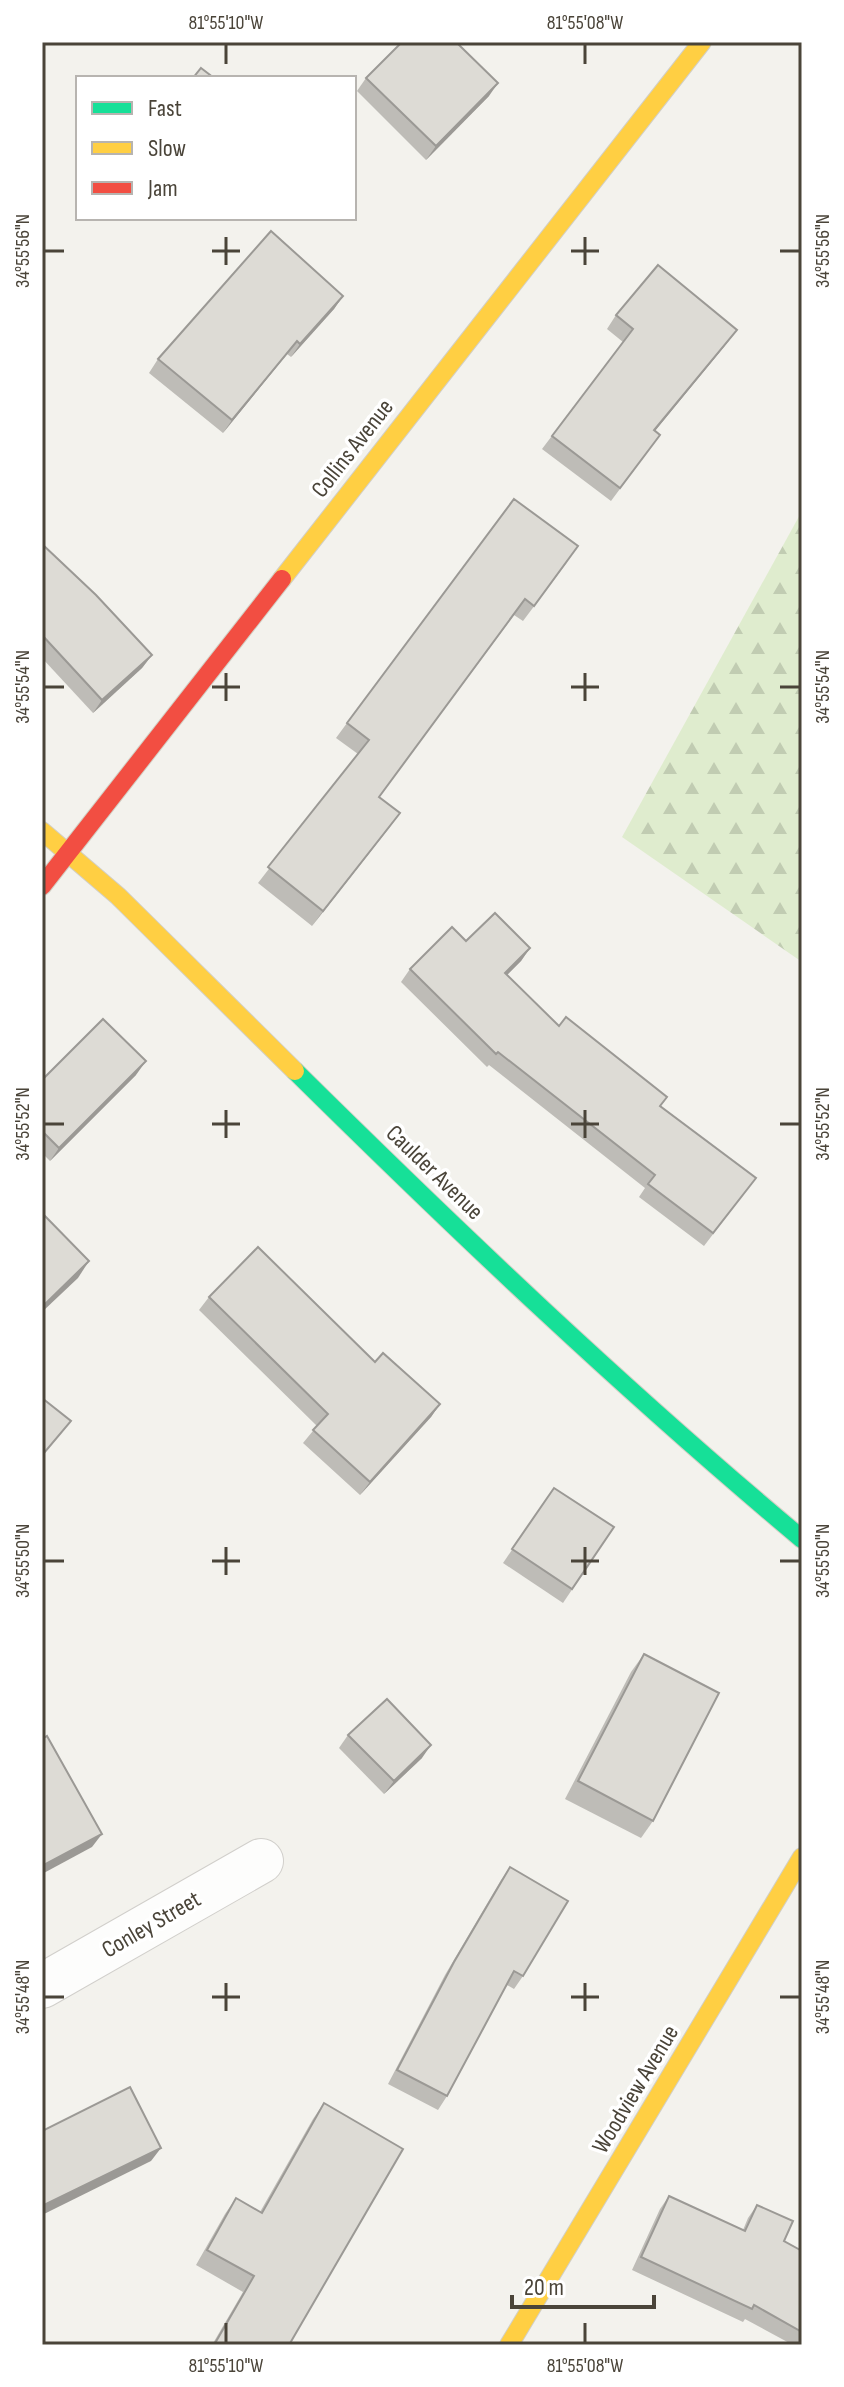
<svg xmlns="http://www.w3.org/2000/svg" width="844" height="2387" font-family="'Sofia Sans Condensed',sans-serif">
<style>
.forest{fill:url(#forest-firs)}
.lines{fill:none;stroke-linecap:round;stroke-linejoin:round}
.street-casing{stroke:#d1cfcb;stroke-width:46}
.fast-casing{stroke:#d2cfc4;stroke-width:20}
.slow-casing{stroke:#d2cfc4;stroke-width:20}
.jam-casing{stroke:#d2cfc4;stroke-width:20}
.street{stroke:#fdfdfc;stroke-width:44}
.fast{stroke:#16e098;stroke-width:18}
.slow{stroke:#ffcf43;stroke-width:18}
.jam{stroke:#f24e42;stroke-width:18}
.wall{fill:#bebcb7}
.shaded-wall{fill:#9b9995}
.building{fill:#dddbd5;stroke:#9b9995;stroke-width:2}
.ticks{fill:none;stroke:#4a4439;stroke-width:3}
.labels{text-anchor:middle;stroke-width:7;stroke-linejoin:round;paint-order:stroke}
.street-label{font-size:24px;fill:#4a4439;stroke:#fff}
.neatline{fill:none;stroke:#4a4439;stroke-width:3}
.ticks-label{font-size:20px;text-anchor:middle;fill:#4a4439}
</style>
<defs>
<pattern id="forest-firs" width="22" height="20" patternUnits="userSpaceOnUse" patternTransform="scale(2)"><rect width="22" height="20" fill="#dfecce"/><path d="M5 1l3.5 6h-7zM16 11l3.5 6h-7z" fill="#c1ccb2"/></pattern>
</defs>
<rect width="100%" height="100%" fill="#f3f2ed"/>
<path class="forest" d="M802 511V962L622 837Z"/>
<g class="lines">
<g class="street-casing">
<path id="street" d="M42 1986 261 1861"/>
</g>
<g class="fast-casing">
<path id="fast" d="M295 1071C459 1233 625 1391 802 1539"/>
</g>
<g class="slow-casing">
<g id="slow">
<path d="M282 579 702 42"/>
<path d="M42 831 118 896 295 1071"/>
<path d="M509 2345 802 1857"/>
</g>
</g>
<g class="jam-casing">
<path id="jam" d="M42 886 282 579"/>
</g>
<use href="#street" class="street"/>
<use href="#fast" class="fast"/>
<use href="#slow" class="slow"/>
<use href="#jam" class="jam"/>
</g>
<g class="wall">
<path d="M366 78 489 96 426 160 357 91Z"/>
<path d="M343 296 334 309 291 357 287 354 223 433 149 373 158 359Z"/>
<path d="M616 315 727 343 655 431 660 435 611 501 542 449 623 342 607 329Z"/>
<path d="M42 544 152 655 142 668 93 713 42 658Z"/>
<path d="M568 561 523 621 514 615 379 797 400 813 312 926 258 883 358 754 336 738 347 723Z"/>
<path d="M466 941 530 948 521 961 507 975 559 1026 667 1097 661 1106 746 1191 704 1246 639 1197 645 1188 489 1065 487 1067 401 982 410 969Z"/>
<path d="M136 1075 50 1161 42 1153V1080Z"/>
<path d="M209 1297 375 1362 440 1404 431 1417 360 1495 303 1443 317 1426 199 1310Z"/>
<path d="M554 1488 614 1527 563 1603 503 1563Z"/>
<path d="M644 1654 653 1821 641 1838 565 1799 631 1672Z"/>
<path d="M348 1735 422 1758 384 1794 339 1748Z"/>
<path d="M510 1867 523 1976 514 1989 507 1985 447 2096 438 2110 388 2084 445 1975 501 1880Z"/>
<path d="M324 2103 289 2345H212L243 2292 196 2265 225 2214 236 2198 260 2212 313 2119Z"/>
<path d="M669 2196 743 2230 748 2218 757 2205 784 2241 802 2251V2345H793L745 2319 743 2322 632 2270 660 2209Z"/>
</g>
<g class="shaded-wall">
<path d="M498 83 489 96 426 160 436 146Z"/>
<path d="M343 296 334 309 291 357 300 344Z"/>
<path d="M737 330 727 343 645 443 654 430Z"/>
<path d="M297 341 287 354 223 433 232 420Z"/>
<path d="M152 655 142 668 93 713 102 700Z"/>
<path d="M400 813 389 828 312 926 323 911Z"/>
<path d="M530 948 521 961 496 986 505 973Z"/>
<path d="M146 1061 136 1075 50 1161 59 1148Z"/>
<path d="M89 1261 78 1278 42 1312V1307Z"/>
<path d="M440 1404 431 1417 360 1495 370 1482Z"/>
<path d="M431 1745 422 1758 384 1794 394 1781Z"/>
<path d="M102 1834 92 1847 42 1874V1866Z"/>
<path d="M161 2148 151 2161 42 2215V2206Z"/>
</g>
<g class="building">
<path d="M402 42H456L498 83 436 146 366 78Z"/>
<path d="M201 68 214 78H193Z"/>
<path d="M271 231 343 296 300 344 297 341 232 420 158 359Z"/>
<path d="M658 265 737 330 654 430 660 435 620 488 552 436 633 329 616 315Z"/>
<path d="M514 499 578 546 534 606 525 599 379 797 400 813 323 911 268 867 369 740 347 723Z"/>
<path d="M42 544 96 595 152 655 102 700 42 635Z"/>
<path d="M495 913 530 948 505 973 559 1026 566 1017 667 1097 660 1106 756 1178 713 1233 648 1184 655 1175 498 1052 496 1054 410 969 452 927 466 941Z"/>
<path d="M103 1019 146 1061 59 1148 42 1131V1080Z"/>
<path d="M42 1213 89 1261 42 1307Z"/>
<path d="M258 1247 375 1362 383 1353 440 1404 370 1482 313 1430 328 1414 209 1297Z"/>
<path d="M42 1398 71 1421 44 1453 42 1452Z"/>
<path d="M554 1488 614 1527 572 1589 512 1549Z"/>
<path d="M644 1654 719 1693 653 1821 578 1781Z"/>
<path d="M387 1699 431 1745 394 1781 348 1735Z"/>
<path d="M47 1736 102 1834 42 1866V1739Z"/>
<path d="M510 1867 568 1901 523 1976 514 1971 447 2096 397 2070 454 1962Z"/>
<path d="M130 2087 161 2148 42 2206V2131Z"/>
<path d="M324 2103 403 2149 289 2345H214L254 2276 207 2250 236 2198 262 2213Z"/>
<path d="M669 2196 745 2231 757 2205 793 2221 784 2241 802 2251V2332L754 2305 752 2309 641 2257Z"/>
</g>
<path class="ticks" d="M226 44V64M585 44V64M226 237V265M585 237V265M44 251H64M212 251H240M571 251H599M780 251H800M226 673V701M585 673V701M44 687H64M212 687H240M571 687H599M780 687H800M226 1110V1138M585 1110V1138M44 1124H64M212 1124H240M571 1124H599M780 1124H800M226 1547V1575M585 1547V1575M44 1561H64M212 1561H240M571 1561H599M780 1561H800M226 1983V2011M585 1983V2011M44 1997H64M212 1997H240M571 1997H599M780 1997H800M226 2323V2343M585 2323V2343"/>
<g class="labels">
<g class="street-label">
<text transform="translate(352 448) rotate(-52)" y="8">Collins Avenue</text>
<text transform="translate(435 1172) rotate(44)" y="8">Caulder Avenue</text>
<text transform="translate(151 1924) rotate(-30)" y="8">Conley Street</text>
<text transform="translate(635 2089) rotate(-59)" y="8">Woodview Avenue</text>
</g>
</g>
<rect width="844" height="2387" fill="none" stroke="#ffffff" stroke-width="88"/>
<rect x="76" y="76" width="280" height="144" fill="#ffffff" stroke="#b7b4b0" stroke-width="2"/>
<rect x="92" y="102" width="40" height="12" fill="#16e098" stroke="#b7b4b0" stroke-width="2"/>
<text x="148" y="116" font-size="24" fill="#4a4439">Fast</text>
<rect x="92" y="142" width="40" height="12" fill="#ffcf43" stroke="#b7b4b0" stroke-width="2"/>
<text x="148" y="156" font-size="24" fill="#4a4439">Slow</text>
<rect x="92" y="182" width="40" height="12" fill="#f24e42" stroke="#b7b4b0" stroke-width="2"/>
<text x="148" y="196" font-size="24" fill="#4a4439">Jam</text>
<path d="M512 2295v12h142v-12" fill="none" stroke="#4a4439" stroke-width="4"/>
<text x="524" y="2295" font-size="24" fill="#4a4439" stroke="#ffffff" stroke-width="6" paint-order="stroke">20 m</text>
<rect x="44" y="44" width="756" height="2299" class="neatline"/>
<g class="ticks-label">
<text x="226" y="29">81°55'10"W</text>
<text x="585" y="29">81°55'08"W</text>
<text transform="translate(22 251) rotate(-90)" y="7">34°55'56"N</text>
<text transform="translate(822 251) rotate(-90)" y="7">34°55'56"N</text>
<text transform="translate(22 687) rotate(-90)" y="7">34°55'54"N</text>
<text transform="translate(822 687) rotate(-90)" y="7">34°55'54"N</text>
<text transform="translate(22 1124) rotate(-90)" y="7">34°55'52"N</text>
<text transform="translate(822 1124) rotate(-90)" y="7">34°55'52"N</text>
<text transform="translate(22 1561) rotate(-90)" y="7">34°55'50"N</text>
<text transform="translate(822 1561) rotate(-90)" y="7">34°55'50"N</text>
<text transform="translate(22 1997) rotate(-90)" y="7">34°55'48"N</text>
<text transform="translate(822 1997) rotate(-90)" y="7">34°55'48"N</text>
<text x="226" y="2372">81°55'10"W</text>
<text x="585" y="2372">81°55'08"W</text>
</g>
</svg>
